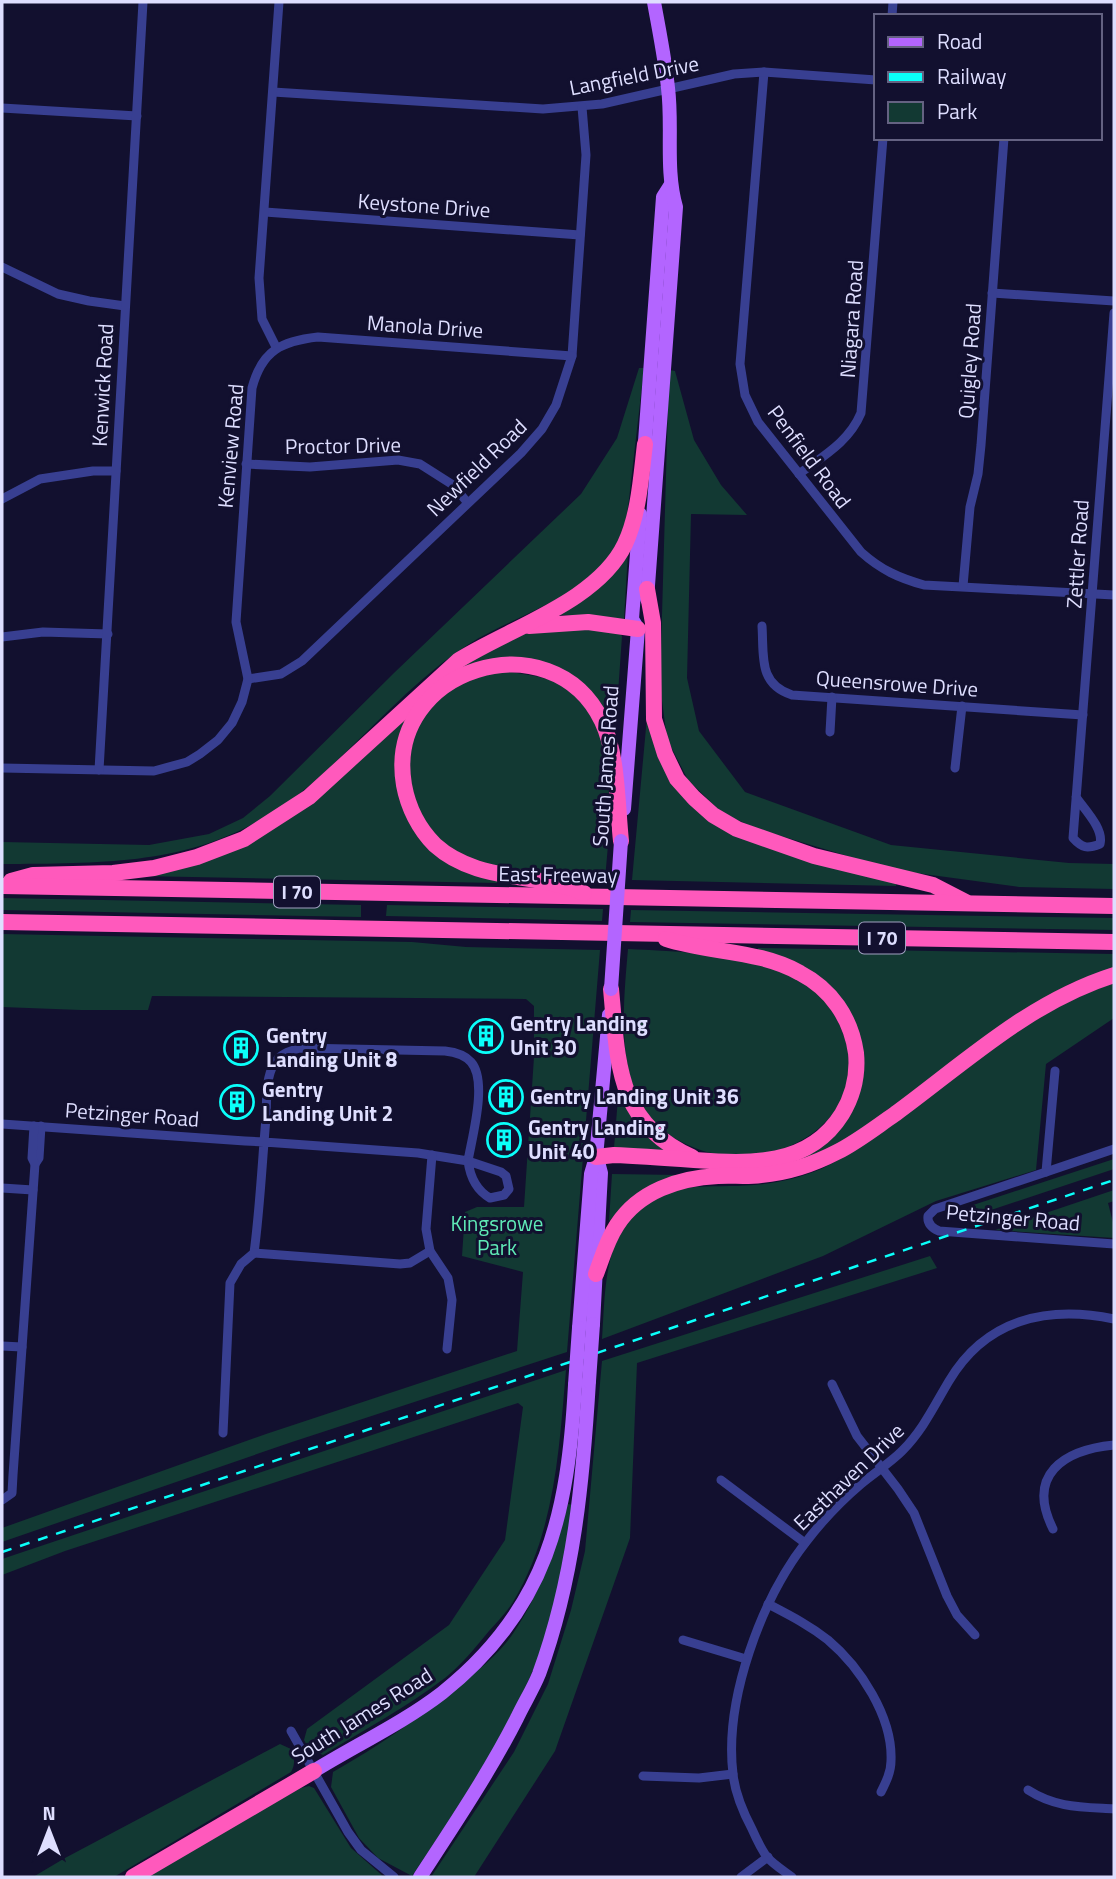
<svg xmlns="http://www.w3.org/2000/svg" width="1116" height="1879" font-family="'Titillium Web',sans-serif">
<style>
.green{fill:#123933}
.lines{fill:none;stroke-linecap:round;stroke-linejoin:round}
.minor{stroke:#383f91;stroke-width:9}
.primary{stroke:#b365ff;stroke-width:14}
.motorway{stroke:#ff59bc;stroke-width:16}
.rail{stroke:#0afffa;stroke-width:2.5;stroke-dasharray:10 9;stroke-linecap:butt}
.primary-bridge{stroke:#b365ff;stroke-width:14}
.labels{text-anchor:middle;stroke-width:6;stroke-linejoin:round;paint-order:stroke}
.shield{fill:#12102f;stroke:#a1a0c1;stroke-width:2}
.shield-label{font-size:19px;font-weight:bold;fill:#dedeff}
.street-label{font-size:21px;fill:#dedeff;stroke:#12102f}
.poi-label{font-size:21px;font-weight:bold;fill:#dedeff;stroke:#12102f;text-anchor:start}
.park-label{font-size:21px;fill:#5fe9b6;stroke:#12102f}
</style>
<rect width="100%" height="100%" fill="#12102f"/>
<g class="green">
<path d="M639 368H644C640 403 636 438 632 473 629 497 628 524 617 546 591 595 515 615 469 644 416 678 373 728 327 770 225 865 132 863 2 864V842L149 845 209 834 243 818 270 796 395 672 581 494 617 438Z"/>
<path d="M669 370 675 371 694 440 721 485 747 515 691 514 687 678 699 731 745 792 891 845 1069 863 1114 864V889L1019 887 894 870 758 829 735 819 717 808 688 780 667 739 660 685Z"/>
<path d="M628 553 624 619 589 615H555Z"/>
<path d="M549 628 617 630 622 636 615 736 575 680 472 665 459 670C487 645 514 635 549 628Z"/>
<path d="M505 671C525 675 549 676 567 688 622 727 610 822 605 880 558 877 494 876 453 850 406 820 396 752 429 708 447 684 478 676 505 671Z"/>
<path d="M415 703 407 723 410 820 497 879V883L140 876 245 842Z"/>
<path d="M647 717 703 811 896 882V886L632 880Z"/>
<path d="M2 898 361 905V917L2 910Z"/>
<path d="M387 905 603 909 602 921 386 916Z"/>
<path d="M631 910 1114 918V930L630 922Z"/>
<path d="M2 934 412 942 466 947 600 950 567 1352 292 1442 2 1542V1528L266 1434 517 1351 523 1272 462 1256 465 1212 477 1207H524L534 1057V1006L526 999 152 996 148 1010H81L2 1007Z"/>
<path d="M758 948 1114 954V968L1071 983 1022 1011 853 1135 833 1147 802 1160 801 1157 853 1103 847 1009 758 952Z"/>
<path d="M628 949C685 952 747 953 799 980 817 989 829 1004 838 1022 884 1115 777 1180 695 1148 670 1138 648 1123 637 1097 618 1053 624 996 628 949Z"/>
<path d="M1114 983V1018L1046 1064 1036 1170 936 1201 823 1256 602 1339C605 1299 603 1245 634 1214 670 1178 709 1189 754 1185 776 1183 800 1178 821 1169 852 1155 880 1130 907 1109 972 1061 1037 1009 1114 983Z"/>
<path d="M619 1085 664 1148V1152L614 1148Z"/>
<path d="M1114 1159V1169L973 1216 967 1213 970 1206Z"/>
<path d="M612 1174 679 1175 626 1205 609 1221Z"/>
<path d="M1114 1190V1201L1108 1203 1114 1226V1238L995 1230Z"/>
<path d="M930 1256 937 1268 637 1363 630 1538 555 1751 474 1877H431L514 1752 548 1684 571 1610 585 1551 602 1361Z"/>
<path d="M566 1370C559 1450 555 1532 513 1602 506 1613 497 1622 489 1631 476 1647 461 1665 445 1678 407 1707 364 1730 323 1755L309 1749 304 1740 307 1729 449 1625 505 1540 523 1407 518 1403 65 1551 2 1575V1559Z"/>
<path d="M568 1504 573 1505C566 1545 562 1586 550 1625 520 1717 465 1796 412 1876L378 1858 359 1838 331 1787 333 1772C379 1746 420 1717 461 1684 480 1669 501 1652 514 1632 540 1593 556 1549 568 1504Z"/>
<path d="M280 1744 291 1749C294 1758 296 1763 291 1772L114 1877H33L65 1858Z"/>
<path d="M309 1786 314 1788 351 1848 384 1877H141L301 1788Z"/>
</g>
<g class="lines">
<g class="minor">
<path d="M892 16 893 2"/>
<path d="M764 72 740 364 745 395 758 422 861 552C881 570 899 578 924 585L1114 595"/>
<path d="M273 92 543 109 602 104 734 74 764 72 876 80"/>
<path d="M2 108 137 116"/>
<path d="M265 212 580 235"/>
<path d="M2 267 58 294 89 301 125 306"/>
<path d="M992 293 1114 301"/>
<path d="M276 347 262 319 259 278 279 2"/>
<path d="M246 464 310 467 398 460 420 464 453 485 467 502"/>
<path d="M799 474C823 456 849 442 861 413L883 138"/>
<path d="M2 499 40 479 93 471H116"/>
<path d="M963 586 970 507 978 474 981 445 1004 138"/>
<path d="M762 626C764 656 758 684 792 695L1083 715"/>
<path d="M2 637 43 632 108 634"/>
<path d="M248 679 281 674 302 661 521 453 542 429 556 405 572 356 586 155 582 107"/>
<path d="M830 732 832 697"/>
<path d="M2 768 154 771 187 762 200 754 218 740 232 723 242 702 248 679 236 622 252 388C262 350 282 341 318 337L572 356"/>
<path d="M955 768 962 706"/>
<path d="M99 770 143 2"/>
<path d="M1076 797C1085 810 1104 829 1100 844 1087 849 1082 848 1073 838L1114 313"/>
<path d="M1055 1071 1046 1172 935 1209 928 1216C927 1224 932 1228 939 1231L1114 1244"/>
<path d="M2 1124 245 1141 264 1142 418 1153 468 1161C472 1137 488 1081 471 1062 464 1054 454 1052 445 1051L300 1048C290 1051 279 1054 274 1064 265 1079 267 1101 266 1118 262 1163 260 1208 254 1253L241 1264 230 1283 223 1433"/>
<path d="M432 1155 426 1229 430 1251 448 1278 452 1300 447 1349"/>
<path d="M468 1161 501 1172 506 1176 509 1189 504 1195 490 1198C476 1190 470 1176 468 1161Z"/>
<path d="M35 1164 39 1158 41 1126"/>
<path d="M1046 1172 1114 1149"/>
<path d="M2 1188 33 1190"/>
<path d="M254 1253 400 1264 410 1263 430 1251"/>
<path d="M2 1346 22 1347"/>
<path d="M832 1384 857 1436 898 1489 914 1513 947 1596 957 1615 975 1635"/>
<path d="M721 1480 805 1543"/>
<path d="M2 1500 12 1493 13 1475 35 1164 32 1158 34 1126"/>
<path d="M1053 1529C1026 1475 1063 1450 1114 1445"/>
<path d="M768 1604C789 1615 809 1625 828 1640 860 1667 893 1717 891 1761 891 1772 886 1782 881 1792"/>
<path d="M683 1640 746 1659"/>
<path d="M291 1731 348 1832 361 1850 394 1877"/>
<path d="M643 1776 699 1778 733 1774"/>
<path d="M1028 1790C1056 1808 1082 1807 1114 1809"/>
<path d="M741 1877 768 1857"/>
<path d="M792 1877C784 1871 774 1865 767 1857 761 1849 756 1838 752 1829 743 1812 735 1793 733 1774 724 1700 761 1600 806 1542 822 1521 841 1501 861 1484 874 1473 890 1463 902 1451 923 1430 934 1406 949 1381 986 1319 1047 1305 1114 1319"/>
</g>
<g class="primary">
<path d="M644 455 663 197 670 186"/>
<path d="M647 599 676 207C665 169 673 127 668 88 665 59 659 30 654 2"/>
<path d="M624 809 638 629 632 619 640 514"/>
<path d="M593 1324 601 1173 597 1158"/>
<path d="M579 1328 591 1174 596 1157 609 1015"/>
<path d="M314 1771C356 1745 403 1723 442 1693 548 1609 568 1513 575 1385"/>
<path d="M420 1877C454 1825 489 1773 517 1718 524 1703 533 1689 539 1674 574 1579 583 1481 589 1381"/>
</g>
<g class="motorway">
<path d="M647 589 653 623 654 719 665 754 677 779 694 798 713 815 737 829 814 856 933 885 966 902"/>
<path d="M529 626 588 622 638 629"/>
<path d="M11 881 33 875 113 873 154 868 197 857 244 839 309 797 459 660C510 628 598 601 625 544 639 514 641 477 645 444"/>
<path d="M2 886 1114 906"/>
<path d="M584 893C536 872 477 883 435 845 419 829 408 807 404 785 384 668 552 617 602 721 618 755 617 804 621 841"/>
<path d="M2 922 1114 942"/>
<path d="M611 989C618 1062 616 1123 692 1157"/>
<path d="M596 1157 614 1155C640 1156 667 1158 694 1160 749 1164 809 1167 842 1114 853 1096 858 1074 856 1053 851 1018 831 989 800 973 760 950 709 953 666 939"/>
<path d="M596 1274C602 1258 607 1240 617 1225 639 1191 679 1178 718 1176 732 1175 746 1177 761 1175 786 1173 814 1164 837 1152 857 1142 876 1127 895 1114 966 1062 1029 1002 1114 975"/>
<path d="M133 1877 314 1771"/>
</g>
<path class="rail" d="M2 1552 1114 1180"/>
<g class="primary-bridge">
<path d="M611 989 621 841"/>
<path d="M589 1381 593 1324"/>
<path d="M575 1385 579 1328"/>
</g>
</g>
<defs>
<g id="building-ring" transform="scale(1.75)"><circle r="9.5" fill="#12102f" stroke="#0afffa" stroke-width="1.5"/><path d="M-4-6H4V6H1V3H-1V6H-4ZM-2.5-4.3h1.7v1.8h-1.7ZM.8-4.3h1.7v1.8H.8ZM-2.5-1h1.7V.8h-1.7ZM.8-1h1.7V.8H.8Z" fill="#0afffa"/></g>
</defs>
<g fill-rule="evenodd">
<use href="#building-ring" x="486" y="1036"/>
<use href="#building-ring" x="241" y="1048"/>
<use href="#building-ring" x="506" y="1097"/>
<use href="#building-ring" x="237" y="1102"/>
<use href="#building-ring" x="504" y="1140"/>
</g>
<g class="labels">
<g class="shield">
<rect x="274" y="876.5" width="46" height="31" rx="5"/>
<rect x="859" y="922.5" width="46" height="31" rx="5"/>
</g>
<g class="shield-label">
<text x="297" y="899">I 70</text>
<text x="882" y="945">I 70</text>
</g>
<g class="street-label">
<text transform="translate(634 76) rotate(-11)" y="7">Langfield Drive</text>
<text transform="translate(424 206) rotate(4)" y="7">Keystone Drive</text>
<text transform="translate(852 319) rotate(-86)" y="7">Niagara Road</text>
<text transform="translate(425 327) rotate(4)" y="7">Manola Drive</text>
<text transform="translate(970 361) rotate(-86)" y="7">Quigley Road</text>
<text transform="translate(103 385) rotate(-87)" y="7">Kenwick Road</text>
<text transform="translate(231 446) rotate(-85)" y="7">Kenview Road</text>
<text transform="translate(343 446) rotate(-1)" y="7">Proctor Drive</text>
<text transform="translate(809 457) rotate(53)" y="7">Penfield Road</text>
<text transform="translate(477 468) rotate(-44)" y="7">Newfield Road</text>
<text transform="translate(1078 554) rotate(-86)" y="7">Zettler Road</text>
<text transform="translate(897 684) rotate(4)" y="7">Queensrowe Drive</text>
<text transform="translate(606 766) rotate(-86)" y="7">South James Road</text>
<text transform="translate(558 875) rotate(1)" y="7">East Freeway</text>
<text transform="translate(132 1115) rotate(4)" y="7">Petzinger Road</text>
<text transform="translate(1013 1218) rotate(5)" y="7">Petzinger Road</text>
<text transform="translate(849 1477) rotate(-44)" y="7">Easthaven Drive</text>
<text transform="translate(362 1716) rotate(-32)" y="7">South James Road</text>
</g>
<g class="poi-label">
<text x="510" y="1031">Gentry Landing<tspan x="510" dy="24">Unit 30</tspan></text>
<text x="266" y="1043">Gentry<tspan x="266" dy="24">Landing Unit 8</tspan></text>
<text x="262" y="1097">Gentry<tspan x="262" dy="24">Landing Unit 2</tspan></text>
<text x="530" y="1104">Gentry Landing Unit 36</text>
<text x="528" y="1135">Gentry Landing<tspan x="528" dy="24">Unit 40</tspan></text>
</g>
<g class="park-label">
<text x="497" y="1231">Kingsrowe<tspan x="497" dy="24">Park</tspan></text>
</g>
</g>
<rect width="1116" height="1879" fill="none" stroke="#dedeff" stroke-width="7"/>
<rect x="874" y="14" width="228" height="126" fill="#12102f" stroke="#646282" stroke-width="2"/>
<rect x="888" y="37" width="35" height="10" fill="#b365ff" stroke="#646282" stroke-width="2"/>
<text x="937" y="49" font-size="21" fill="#dedeff">Road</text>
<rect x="888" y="72" width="35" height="10" fill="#0afffa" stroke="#646282" stroke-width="2"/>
<text x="937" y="84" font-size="21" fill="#dedeff">Railway</text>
<rect x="888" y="102" width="35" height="21" fill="#123933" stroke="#646282" stroke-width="2"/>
<text x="937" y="119" font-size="21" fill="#dedeff">Park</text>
<g transform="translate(49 1830)" stroke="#12102f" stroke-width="5" paint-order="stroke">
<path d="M0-5L12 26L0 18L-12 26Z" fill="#dedeff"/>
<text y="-10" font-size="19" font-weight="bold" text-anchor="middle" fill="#dedeff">N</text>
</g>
</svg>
